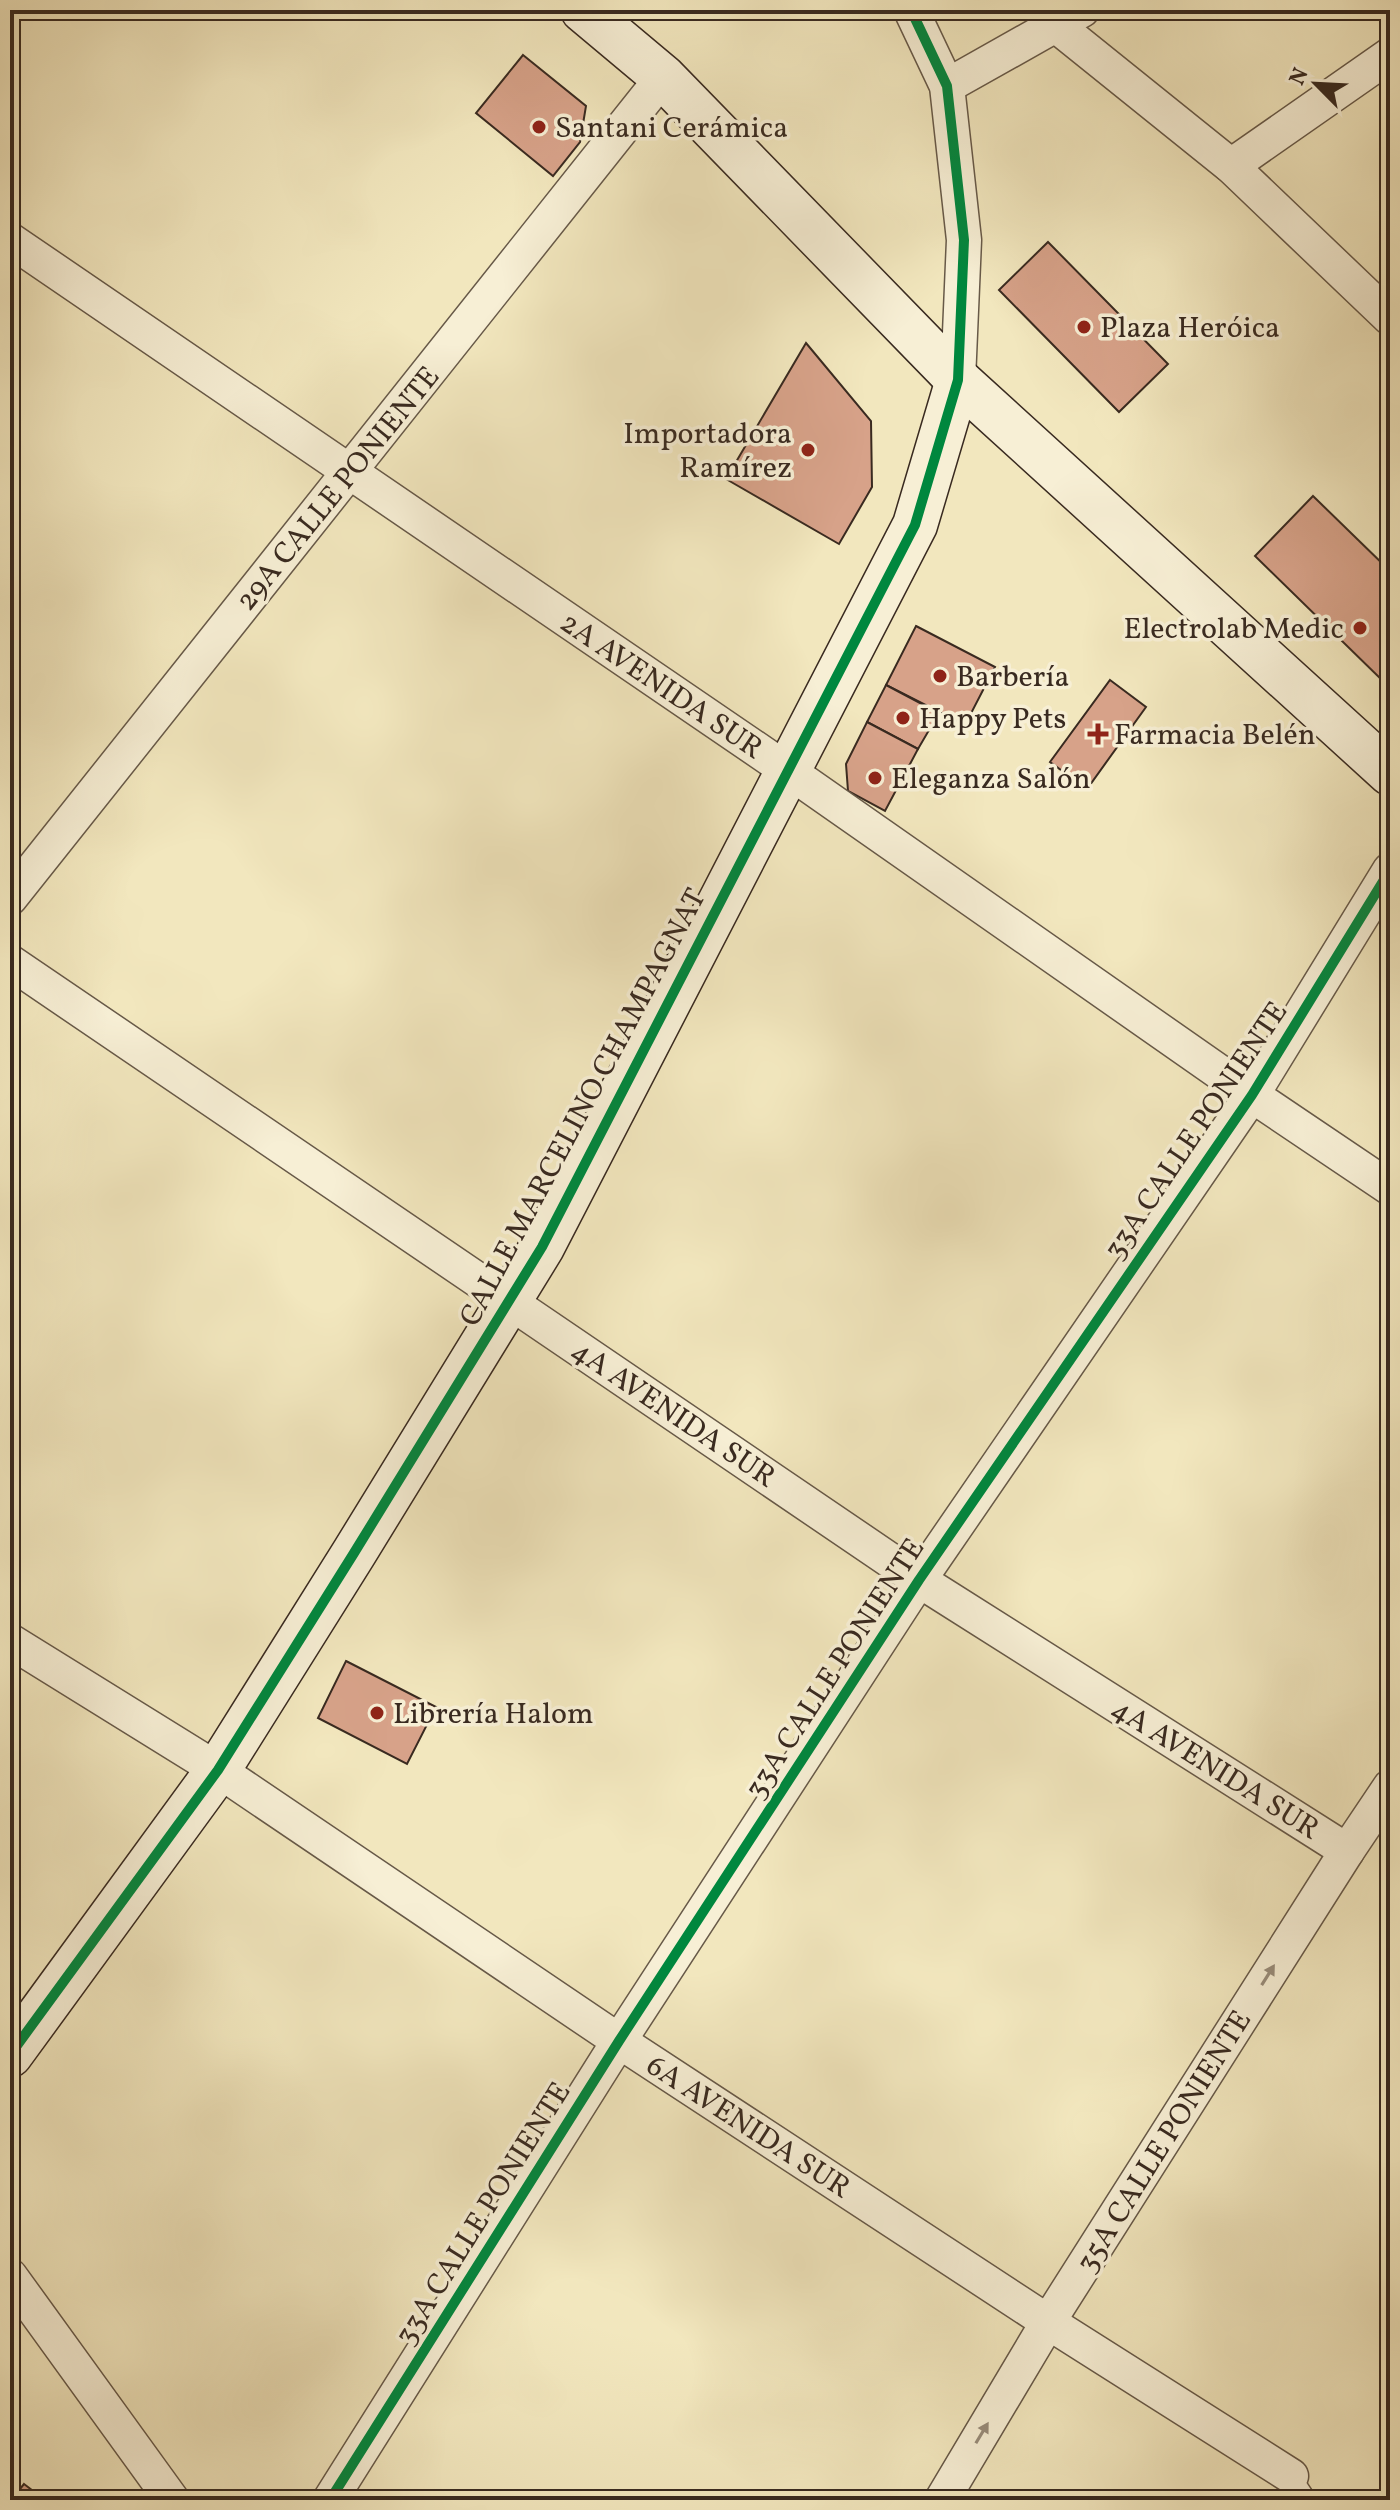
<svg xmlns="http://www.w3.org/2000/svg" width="1400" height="2510" font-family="Vollkorn,serif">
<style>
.building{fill:#d7a289;stroke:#392a20;stroke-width:2}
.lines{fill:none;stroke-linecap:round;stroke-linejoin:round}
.lane-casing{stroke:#675948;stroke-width:21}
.street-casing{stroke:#675948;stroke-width:37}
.secondary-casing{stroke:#392a20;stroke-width:47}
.lane{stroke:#f7efd5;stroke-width:18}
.street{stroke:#f7efd5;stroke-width:34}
.secondary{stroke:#f7efd5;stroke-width:44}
.cycleway-casing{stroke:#f7efd5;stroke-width:15}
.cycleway{stroke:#00873e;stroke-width:10}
.oneway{fill:#988c7a}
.poi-dot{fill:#8f2418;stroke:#f7efd5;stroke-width:3}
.labels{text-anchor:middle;stroke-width:7;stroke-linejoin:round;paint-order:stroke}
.poi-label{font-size:30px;fill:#392a20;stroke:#f7efd5;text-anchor:start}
.street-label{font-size:30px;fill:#392a20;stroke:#f7efd5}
</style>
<rect width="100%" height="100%" fill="#f2e7be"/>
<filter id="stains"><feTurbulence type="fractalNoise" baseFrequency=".0025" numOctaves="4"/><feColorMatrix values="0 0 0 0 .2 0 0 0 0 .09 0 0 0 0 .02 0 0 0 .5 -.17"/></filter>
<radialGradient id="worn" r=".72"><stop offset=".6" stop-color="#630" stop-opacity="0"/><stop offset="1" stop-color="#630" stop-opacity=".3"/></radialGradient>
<g class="building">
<path d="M523 55 586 106 580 142 553 176 476 113Z"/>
<path d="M1048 242 1168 364 1119 412 999 290Z"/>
<path d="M806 343 871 421 872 487 839 544 726 479Z"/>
<path d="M1313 496 1390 571V679L1386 684 1255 556Z"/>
<path d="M916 626 995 667 965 725 886 685Z"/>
<path d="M1110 680 1146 707 1087 789 1050 762Z"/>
<path d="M886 685 939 713 918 749 867 722Z"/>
<path d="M867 722 918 749 885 811 848 791 846 764Z"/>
<path d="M346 1661 436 1707 407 1764 318 1718Z"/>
<path d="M1390 2433V2450L1383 2446Z"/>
<path d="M24 2484 45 2500H11Z"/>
</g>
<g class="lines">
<g class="lane-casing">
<path id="lane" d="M1291 2476 1307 2500"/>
</g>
<g class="street-casing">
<g id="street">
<path d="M911 10 947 86 964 240 958 380"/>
<path d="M1057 26 1231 166 1390 318"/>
<path d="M947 86 1082 10"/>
<path d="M1231 166 1390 55"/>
<path d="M10 240 787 770 1252 1095 1390 1188"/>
<path d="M10 898 663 77"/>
<path d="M10 962 919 1580 1347 1851"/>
<path d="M10 1641 218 1770 619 2041 1048 2322 1291 2476"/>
<path d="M10 2276 172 2500"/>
<path d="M330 2500 619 2041 919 1580 1252 1095 1390 870"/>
<path d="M942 2500 1048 2322 1347 1851 1390 1787"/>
</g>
</g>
<g class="secondary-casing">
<g id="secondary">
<path d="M583 10 663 77 958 380 1390 773"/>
<path d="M10 2055 218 1770 354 1553 542 1247 915 525 958 380"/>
</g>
</g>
<use href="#lane" class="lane"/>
<use href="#street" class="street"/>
<use href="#secondary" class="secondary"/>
<g class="cycleway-casing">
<g id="cycleway">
<path d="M10 2055 218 1770 354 1553 542 1247 915 525 958 380 964 240 947 86 911 10"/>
<path d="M330 2500 619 2041 919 1580 1252 1095 1390 870"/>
</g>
</g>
<use href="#cycleway" class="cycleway"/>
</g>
<defs><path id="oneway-solid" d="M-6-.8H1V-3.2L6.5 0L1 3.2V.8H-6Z" transform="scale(2)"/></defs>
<g class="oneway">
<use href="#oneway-solid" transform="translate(1268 1975) rotate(-58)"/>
<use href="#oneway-solid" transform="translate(982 2433) rotate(-59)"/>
</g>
<g class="poi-dot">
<circle cx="539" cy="127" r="8"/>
<circle cx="1084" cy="327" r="8"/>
<circle cx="808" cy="450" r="8"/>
<circle cx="1360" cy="628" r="8"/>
<circle cx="940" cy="676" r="8"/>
<circle cx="903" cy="718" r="8"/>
<path d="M1094 722h8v8h8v8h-8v8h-8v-8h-8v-8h8z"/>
<circle cx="875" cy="778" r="8"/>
<circle cx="377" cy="1713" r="8"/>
</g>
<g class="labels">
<g class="poi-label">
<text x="555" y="137">Santani Cerámica</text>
<text x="1100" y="337">Plaza Heróica</text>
<text x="792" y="443" text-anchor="end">Importadora<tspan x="792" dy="34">Ramírez</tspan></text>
<text x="1344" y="638" text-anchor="end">Electrolab Medic</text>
<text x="956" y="686">Barbería</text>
<text x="919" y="728">Happy Pets</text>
<text x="1114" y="744">Farmacia Belén</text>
<text x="891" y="788">Eleganza Salón</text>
<text x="393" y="1723">Librería Halom</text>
</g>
<g class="street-label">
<text transform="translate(337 488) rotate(-51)" y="10">29A CALLE PONIENTE</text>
<text transform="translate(662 685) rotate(34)" y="10">2A AVENIDA SUR</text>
<text transform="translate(582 1107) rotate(-62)" y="10">CALLE MARCELINO CHAMPAGNAT</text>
<text transform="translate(1195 1130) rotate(-56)" y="10">33A CALLE PONIENTE</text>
<text transform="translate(674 1413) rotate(34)" y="10">4A AVENIDA SUR</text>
<text transform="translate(834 1668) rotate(-57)" y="10">33A CALLE PONIENTE</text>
<text transform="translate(1216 1768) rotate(32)" y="10">4A AVENIDA SUR</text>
<text transform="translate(749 2126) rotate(33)" y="10">6A AVENIDA SUR</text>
<text transform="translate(1163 2141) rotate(-58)" y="10">35A CALLE PONIENTE</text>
<text transform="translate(482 2213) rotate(-58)" y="10">33A CALLE PONIENTE</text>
</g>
</g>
<rect width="1400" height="2510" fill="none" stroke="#f2e7be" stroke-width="40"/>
<rect x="12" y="12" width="1376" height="2486" fill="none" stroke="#392a20" stroke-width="4"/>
<rect x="20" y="20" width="1360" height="2470" fill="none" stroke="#392a20" stroke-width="2"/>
<g transform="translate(1316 84) rotate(294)" stroke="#f7efd5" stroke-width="6" paint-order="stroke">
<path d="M0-6L14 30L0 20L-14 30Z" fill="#392a20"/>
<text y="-12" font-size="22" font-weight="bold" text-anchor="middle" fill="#392a20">N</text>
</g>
<rect width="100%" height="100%" filter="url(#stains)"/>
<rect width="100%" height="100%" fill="url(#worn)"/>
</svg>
